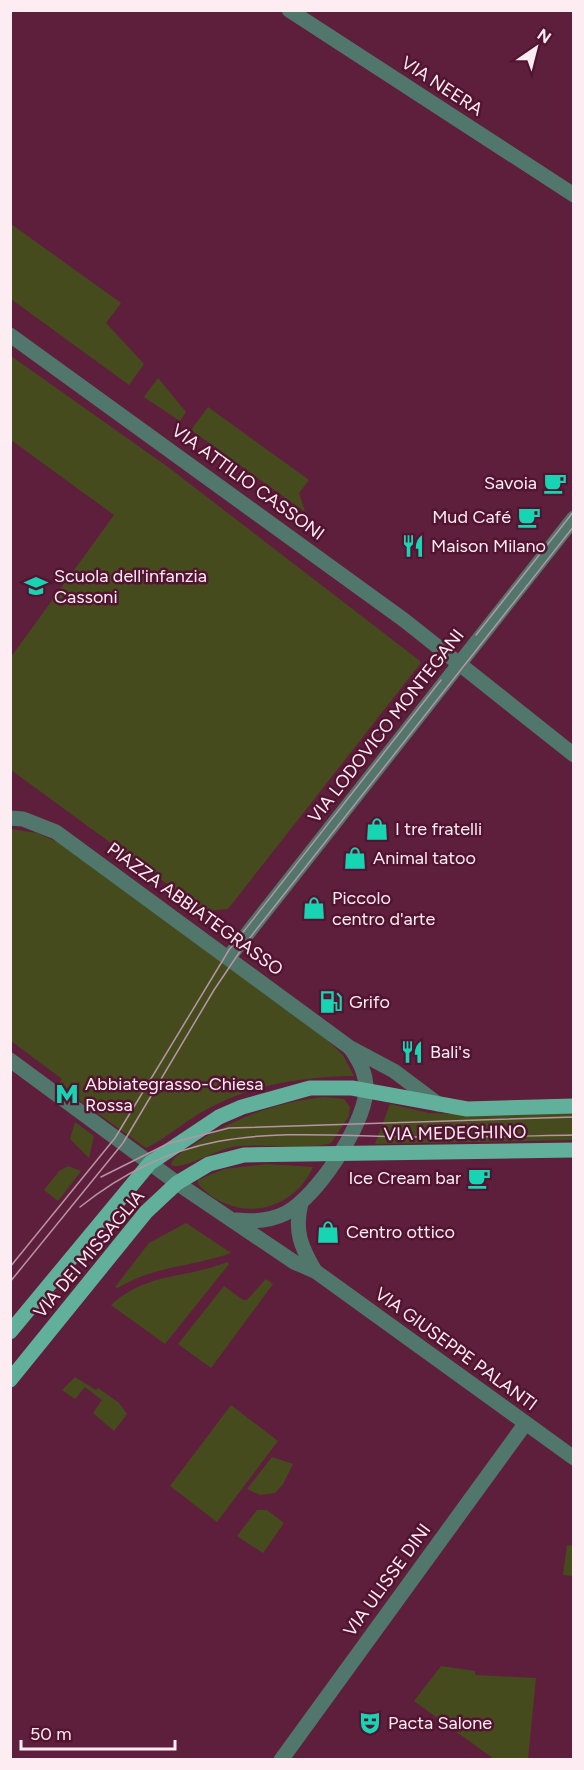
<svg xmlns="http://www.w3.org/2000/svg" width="584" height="1770" font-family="Figtree,sans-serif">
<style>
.green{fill:#464b1e}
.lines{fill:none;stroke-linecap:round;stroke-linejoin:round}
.minor{stroke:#51766c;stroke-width:15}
.major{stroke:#61b09c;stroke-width:15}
.tram{stroke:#b894a3;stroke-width:1.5}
.labels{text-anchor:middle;stroke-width:5;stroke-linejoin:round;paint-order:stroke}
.street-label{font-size:18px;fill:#fdedf2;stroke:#521431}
.poi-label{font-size:18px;fill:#fdedf2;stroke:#521431;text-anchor:start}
</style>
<rect width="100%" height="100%" fill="#5e1f3c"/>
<g class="green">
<path d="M11 224 121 303 106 323 144 364 129 385 11 299Z"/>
<path d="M11 356 168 467 420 661V664L228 909 204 911 11 770V657L114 515 11 440Z"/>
<path d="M158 378 186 412 180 421 144 397Z"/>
<path d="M208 407 309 480 299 493 305 512 191 430Z"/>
<path d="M11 829 37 833 62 844 324 1037 343 1055 354 1076C298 1077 246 1085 197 1115 179 1126 165 1139 146 1148L58 1085 62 1079 11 1041Z"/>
<path d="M325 1097 344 1099 350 1107 349 1116 331 1143C309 1151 260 1142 232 1147 217 1150 180 1171 171 1165 172 1157 183 1152 190 1147 232 1119 275 1102 325 1097Z"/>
<path d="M390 1104 429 1113 465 1114 573 1111V1140L375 1144Z"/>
<path d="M75 1122 94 1136 89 1158 70 1139Z"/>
<path d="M267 1164 313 1167C291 1215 233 1223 198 1184V1180L224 1169Z"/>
<path d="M68 1166 81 1171 58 1201 44 1190 59 1171Z"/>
<path d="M186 1223 231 1253C192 1267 153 1266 118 1288L115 1287 149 1243Z"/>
<path d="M227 1262 229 1264 165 1344 111 1305C147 1272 185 1279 227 1262Z"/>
<path d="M266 1279 273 1284 211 1368 178 1344 224 1286 243 1300H247Z"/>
<path d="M75 1377 96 1390 98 1388 119 1403 127 1414 114 1431 93 1413 102 1400 85 1387 75 1399 62 1390Z"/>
<path d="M231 1405 278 1441 217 1522 170 1486Z"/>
<path d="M272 1457 293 1464 283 1484 275 1493 260 1495 247 1489Z"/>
<path d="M257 1510H267L284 1523 263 1553 237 1536Z"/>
<path d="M567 1545 573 1546V1576L563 1575Z"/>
<path d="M441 1666 475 1671V1675L536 1678 528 1759H494L414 1701Z"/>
</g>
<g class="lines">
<g class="minor">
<path d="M289 10 574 195"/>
<path d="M10 335 404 620 574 755"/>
<path d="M10 818 23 819 56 832 349 1047 394 1071 438 1104"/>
<path d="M229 957 574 518"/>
<path d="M10 1060 177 1183 294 1262 315 1271 574 1458"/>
<path d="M301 1203C294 1231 301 1247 315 1271"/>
<path d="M236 1220C253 1222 270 1221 286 1213 318 1195 362 1128 366 1092 367 1075 360 1062 351 1049"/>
<path d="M281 1760 525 1424"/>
</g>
<g class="major">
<path d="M10 1332 150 1163 219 1117 242 1107 310 1088H352L467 1109 574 1106"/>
<path d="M10 1380 146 1212 177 1183 209 1164 244 1155 574 1150"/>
</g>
<g class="tram">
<path d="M476 635 574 511"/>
<path d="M101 1177 167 1144 229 1128 574 1117"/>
<path d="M80 1207C193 1117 285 1136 418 1137 470 1138 522 1136 574 1135"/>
<path d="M10 1267 115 1138 229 950 441 680"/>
<path d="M10 1282 123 1143 214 990 245 944 574 526"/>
</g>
</g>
<defs>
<g id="cafe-bare" transform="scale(1.8)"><path d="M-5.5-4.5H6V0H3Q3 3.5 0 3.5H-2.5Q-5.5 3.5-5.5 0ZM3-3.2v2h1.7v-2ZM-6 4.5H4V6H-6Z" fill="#17d5b3" stroke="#521431" stroke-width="2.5" paint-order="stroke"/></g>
<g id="restaurant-bare" transform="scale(1.8)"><path d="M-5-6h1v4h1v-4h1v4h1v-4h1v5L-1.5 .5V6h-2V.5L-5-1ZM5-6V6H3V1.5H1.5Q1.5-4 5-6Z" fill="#17d5b3" stroke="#521431" stroke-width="2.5" paint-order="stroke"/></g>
<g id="school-bare" transform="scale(1.8)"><path d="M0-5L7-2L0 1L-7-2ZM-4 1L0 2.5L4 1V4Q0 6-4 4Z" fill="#17d5b3" stroke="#521431" stroke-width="2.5" paint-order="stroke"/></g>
<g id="shop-bare" transform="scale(1.8)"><path d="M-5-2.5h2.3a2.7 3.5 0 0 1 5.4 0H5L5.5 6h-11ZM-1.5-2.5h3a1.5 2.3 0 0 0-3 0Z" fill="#17d5b3" stroke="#521431" stroke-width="2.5" paint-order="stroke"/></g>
<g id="fuel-bare" transform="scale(1.8)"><path d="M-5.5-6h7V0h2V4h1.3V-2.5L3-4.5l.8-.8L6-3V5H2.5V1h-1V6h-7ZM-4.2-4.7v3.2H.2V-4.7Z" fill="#17d5b3" stroke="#521431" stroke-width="2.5" paint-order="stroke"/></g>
<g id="metro-bare" transform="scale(1.8)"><path d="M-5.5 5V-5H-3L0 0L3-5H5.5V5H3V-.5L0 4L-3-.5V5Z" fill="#17d5b3" stroke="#521431" stroke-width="2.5" paint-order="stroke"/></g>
<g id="theatre-bare" transform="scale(1.8)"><path d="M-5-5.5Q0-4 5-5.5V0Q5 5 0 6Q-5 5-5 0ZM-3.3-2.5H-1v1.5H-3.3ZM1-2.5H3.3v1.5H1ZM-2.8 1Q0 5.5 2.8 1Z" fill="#17d5b3" stroke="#521431" stroke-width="2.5" paint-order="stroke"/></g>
</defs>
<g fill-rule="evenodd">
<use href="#cafe-bare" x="555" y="483"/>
<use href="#cafe-bare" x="529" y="517"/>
<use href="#restaurant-bare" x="413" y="546"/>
<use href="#school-bare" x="36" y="586"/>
<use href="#shop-bare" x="377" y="829"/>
<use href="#shop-bare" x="355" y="858"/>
<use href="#shop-bare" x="314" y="908"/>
<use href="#fuel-bare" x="331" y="1002"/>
<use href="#restaurant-bare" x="412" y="1052"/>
<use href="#metro-bare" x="67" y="1094"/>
<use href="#cafe-bare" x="479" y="1178"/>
<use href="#shop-bare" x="328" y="1232"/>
<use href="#theatre-bare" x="370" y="1723"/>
</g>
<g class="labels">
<g class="street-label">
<text transform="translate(442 86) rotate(33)" y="6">VIA NEERA</text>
<text transform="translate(248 482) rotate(36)" y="6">VIA ATTILIO CASSONI</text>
<text transform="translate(386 726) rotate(-52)" y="6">VIA LODOVICO MONTEGANI</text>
<text transform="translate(195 909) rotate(36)" y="6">PIAZZA ABBIATEGRASSO</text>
<text transform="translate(455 1133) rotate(-1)" y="6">VIA MEDEGHINO</text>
<text transform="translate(89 1254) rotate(-50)" y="6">VIA DEI MISSAGLIA</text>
<text transform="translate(456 1349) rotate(36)" y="6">VIA GIUSEPPE PALANTI</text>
<text transform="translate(387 1580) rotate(-54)" y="6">VIA ULISSE DINI</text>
</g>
<g class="poi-label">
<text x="537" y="489" text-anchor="end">Savoia</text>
<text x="511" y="523" text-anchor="end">Mud Café</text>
<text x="431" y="552">Maison Milano</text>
<text x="54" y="582">Scuola dell'infanzia<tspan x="54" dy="21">Cassoni</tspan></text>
<text x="395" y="835">I tre fratelli</text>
<text x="373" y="864">Animal tatoo</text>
<text x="332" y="904">Piccolo<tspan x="332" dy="21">centro d'arte</tspan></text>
<text x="349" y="1008">Grifo</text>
<text x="430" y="1058">Bali's</text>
<text x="85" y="1090">Abbiategrasso-Chiesa<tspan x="85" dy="21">Rossa</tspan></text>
<text x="461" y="1184" text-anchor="end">Ice Cream bar</text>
<text x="346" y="1238">Centro ottico</text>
<text x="388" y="1729">Pacta Salone</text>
</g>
</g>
<rect width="584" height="1770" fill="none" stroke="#fdedf2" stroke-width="24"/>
<g transform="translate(536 48) rotate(35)" stroke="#521431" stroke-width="4.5" paint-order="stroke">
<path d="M0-4.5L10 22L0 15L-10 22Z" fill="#fdedf2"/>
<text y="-9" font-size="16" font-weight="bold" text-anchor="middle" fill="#fdedf2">N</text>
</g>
<path d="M21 1740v9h154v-9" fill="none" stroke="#fdedf2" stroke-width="3"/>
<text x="30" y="1740" font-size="18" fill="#fdedf2" stroke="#521431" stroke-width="4.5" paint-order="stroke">50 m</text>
</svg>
